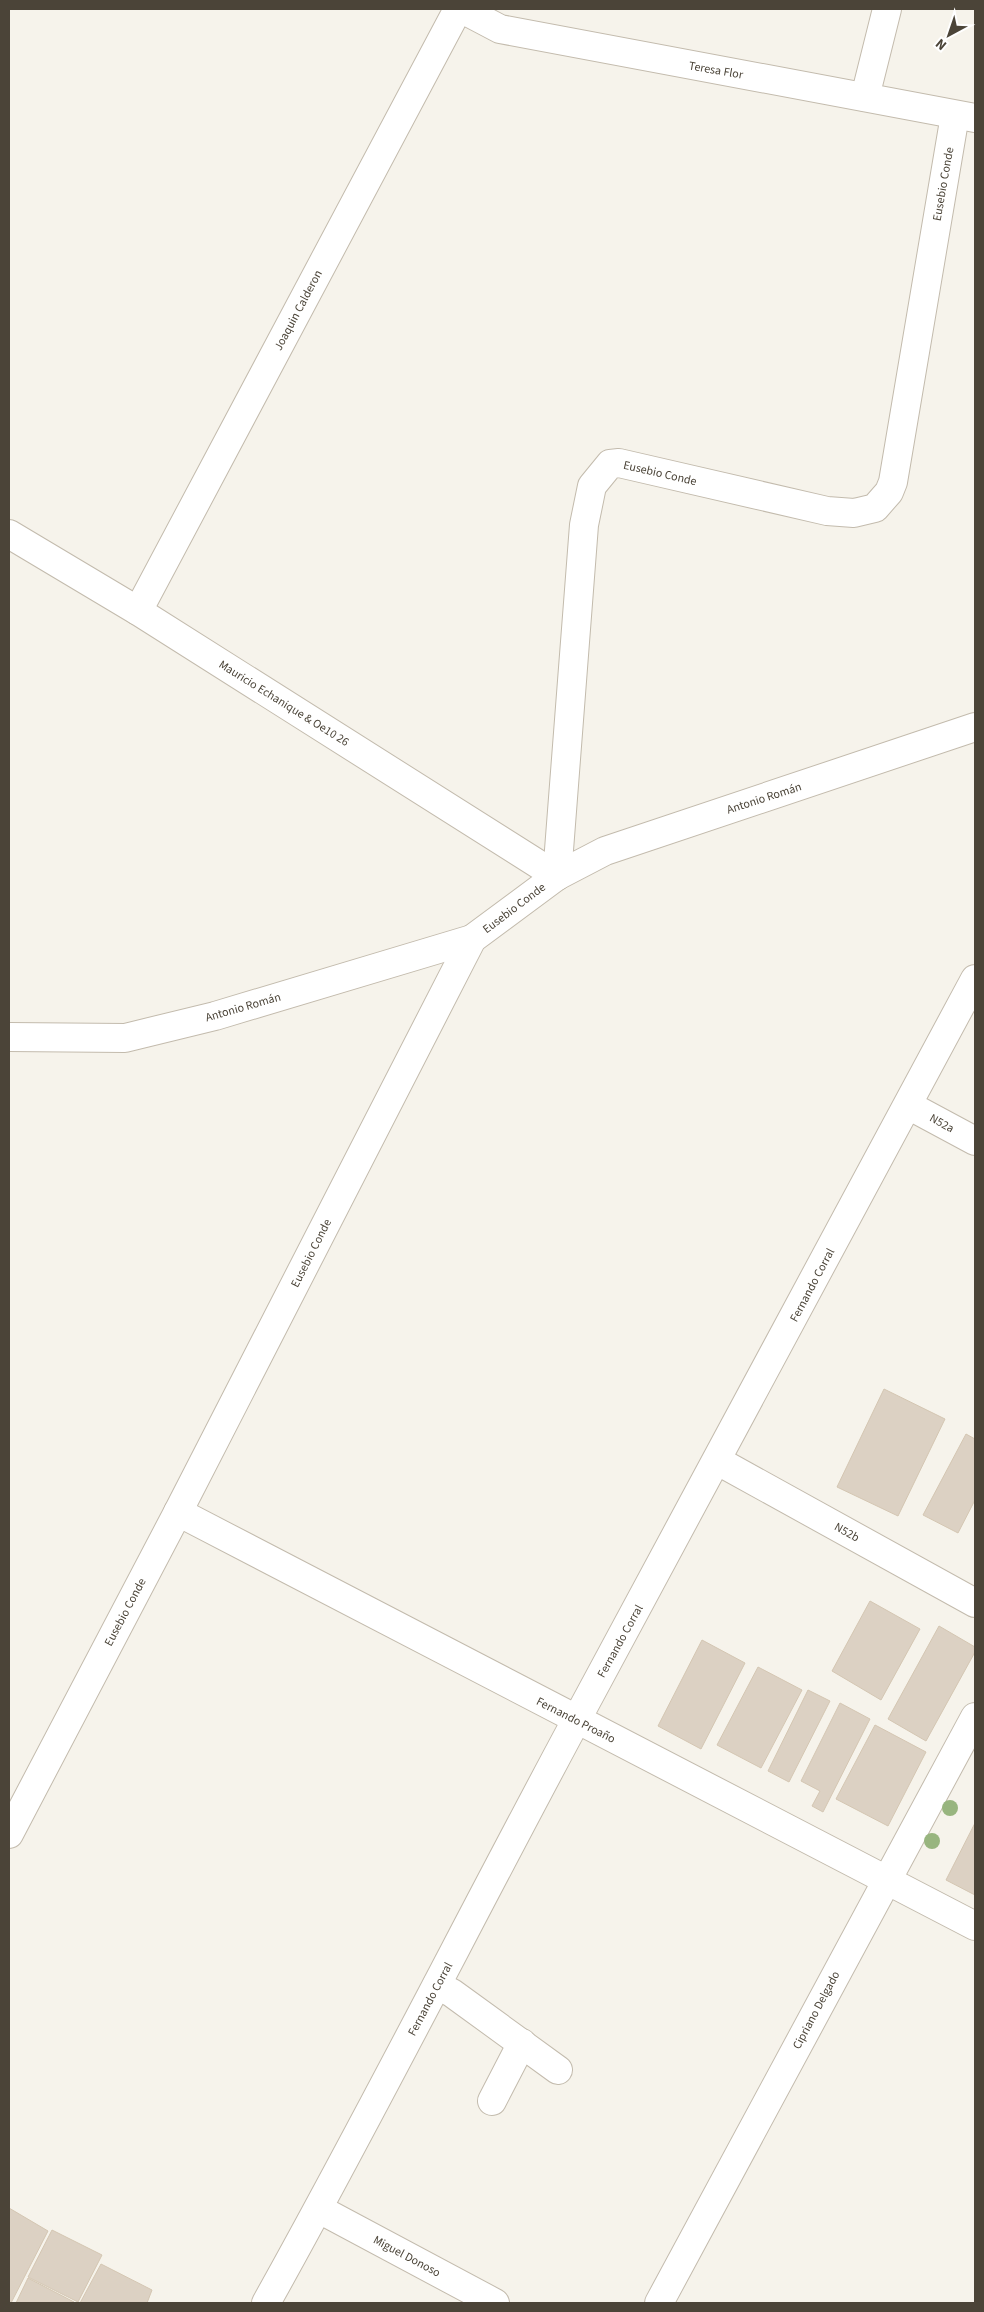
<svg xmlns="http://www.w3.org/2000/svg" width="984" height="2312" font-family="'Source Sans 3',sans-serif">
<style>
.building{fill:#dcd1c3;stroke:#d4c6b2}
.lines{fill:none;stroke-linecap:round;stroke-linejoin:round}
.minor-casing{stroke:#c3bbad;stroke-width:30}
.minor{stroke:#fff;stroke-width:28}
.tree{fill:#98b57f}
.labels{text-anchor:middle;stroke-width:4;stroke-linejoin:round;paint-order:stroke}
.street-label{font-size:12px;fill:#4b4438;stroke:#fff}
</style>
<rect width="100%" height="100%" fill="#f6f3eb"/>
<g class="building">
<path d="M884 1389 945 1419 898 1516 837 1487Z"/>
<path d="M966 1434 975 1439V1500L958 1533 923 1515Z"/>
<path d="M870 1601 920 1629 881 1700 832 1671Z"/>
<path d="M939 1626 975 1647V1652L926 1741 888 1719Z"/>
<path d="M702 1640 745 1663 701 1749 658 1726Z"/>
<path d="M758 1667 802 1690 761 1768 717 1745Z"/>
<path d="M808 1690 830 1701 789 1782 768 1771Z"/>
<path d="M840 1703 870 1719 823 1812 812 1806 820 1791 801 1781Z"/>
<path d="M875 1725 926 1752 888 1826 836 1799Z"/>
<path d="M975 1823V1895L946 1880Z"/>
<path d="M9 2208 48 2231 11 2303H9Z"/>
<path d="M52 2230 102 2255 78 2302 28 2277Z"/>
<path d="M101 2264 152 2290 147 2303H80Z"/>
<path d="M28 2278 74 2302 73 2303H16Z"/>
</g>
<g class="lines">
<g class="minor-casing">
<g id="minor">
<path d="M462 9 500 29 975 118"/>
<path d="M865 97 887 9"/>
<path d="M9 534 138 611 557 876"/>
<path d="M138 611 458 9"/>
<path d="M557 876 584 525 592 486 610 464 619 463 827 511 854 513 875 508 889 492 893 482 955 115"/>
<path d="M9 1037 125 1038 215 1016 472 939"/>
<path d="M908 1105 975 1141"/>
<path d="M718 1461 975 1603"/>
<path d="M178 1512 975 1926"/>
<path d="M9 1834 178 1512 472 939 557 876 605 851 975 727"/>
<path d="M437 1985 452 1993 558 2070"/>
<path d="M492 2101 522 2043"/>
<path d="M319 2209 495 2303"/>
<path d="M266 2303C374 2110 473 1912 578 1717 711 1471 843 1225 975 979"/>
<path d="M659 2303 975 1717"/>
</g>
</g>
<use href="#minor" class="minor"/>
</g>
<g class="tree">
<circle cx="950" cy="1808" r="8"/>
<circle cx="932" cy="1841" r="8"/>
</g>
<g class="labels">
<g class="street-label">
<text transform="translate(716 70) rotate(10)" y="4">Teresa Flor</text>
<text transform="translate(943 184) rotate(-80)" y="4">Eusebio Conde</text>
<text transform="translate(298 310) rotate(-62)" y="4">Joaquin Calderon</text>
<text transform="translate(660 473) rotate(13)" y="4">Eusebio Conde</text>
<text transform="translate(284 703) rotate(32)" y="4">Mauricio Echanique &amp; Oe10 26</text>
<text transform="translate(764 798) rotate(-18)" y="4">Antonio Román</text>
<text transform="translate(514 908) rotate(-37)" y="4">Eusebio Conde</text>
<text transform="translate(243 1007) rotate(-16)" y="4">Antonio Román</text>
<text transform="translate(942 1123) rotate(29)" y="4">N52a</text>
<text transform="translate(311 1253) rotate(-63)" y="4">Eusebio Conde</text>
<text transform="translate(812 1285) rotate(-62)" y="4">Fernando Corral</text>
<text transform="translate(847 1532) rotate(29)" y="4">N52b</text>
<text transform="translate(125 1612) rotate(-62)" y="4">Eusebio Conde</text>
<text transform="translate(620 1641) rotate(-61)" y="4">Fernando Corral</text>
<text transform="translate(576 1720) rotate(27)" y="4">Fernando Proaño</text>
<text transform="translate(430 1999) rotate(-62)" y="4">Fernando Corral</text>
<text transform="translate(816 2010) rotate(-62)" y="4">Cipriano Delgado</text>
<text transform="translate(407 2256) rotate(28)" y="4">Miguel Donoso</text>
</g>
</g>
<rect width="984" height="2312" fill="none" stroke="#4b4438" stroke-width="20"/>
<g transform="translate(949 35) rotate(220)" stroke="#ffffff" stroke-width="4" paint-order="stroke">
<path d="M0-4L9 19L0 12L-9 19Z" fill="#4b4438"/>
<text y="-8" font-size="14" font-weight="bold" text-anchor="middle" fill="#4b4438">N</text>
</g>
</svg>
